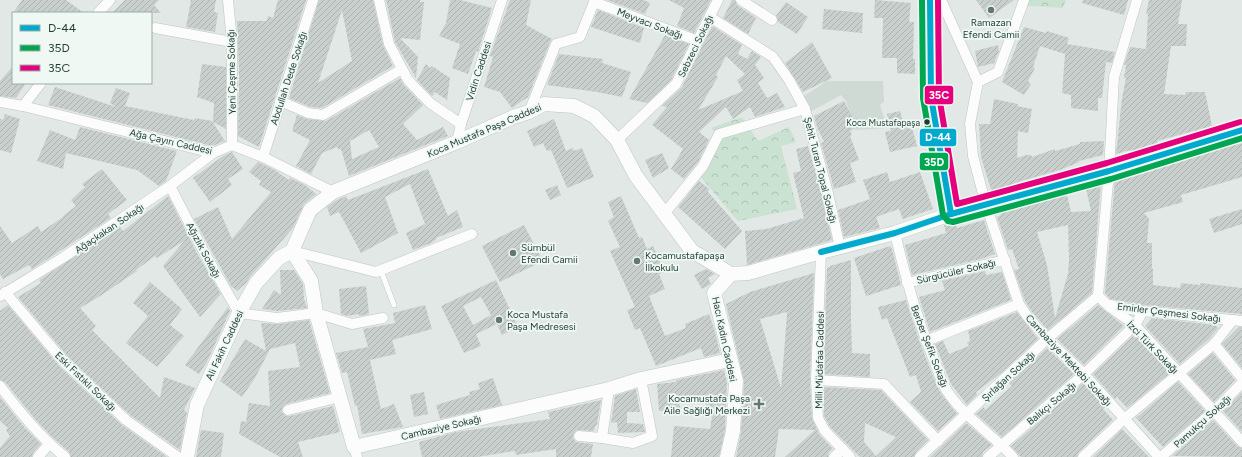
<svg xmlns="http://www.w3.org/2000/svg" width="1242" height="457" font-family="Figtree,sans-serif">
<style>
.built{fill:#cfdad5}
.park{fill:url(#park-crowns)}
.building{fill:url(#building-hatch);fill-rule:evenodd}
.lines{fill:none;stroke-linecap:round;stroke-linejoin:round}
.lane-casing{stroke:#bfc5c2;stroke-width:6}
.street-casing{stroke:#bfc5c2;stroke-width:11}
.secondary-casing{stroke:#bdc6c2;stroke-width:15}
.lane{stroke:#fbfcfb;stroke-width:5}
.street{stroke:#fbfcfb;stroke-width:10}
.secondary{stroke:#fbfcfb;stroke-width:14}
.bus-1-casing{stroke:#eff8f3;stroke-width:9}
.bus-2-casing{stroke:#eff8f3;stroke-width:9}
.bus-3-casing{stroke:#eff8f3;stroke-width:9}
.bus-1{stroke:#00a9ce;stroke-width:6}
.bus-2{stroke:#00a651;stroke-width:6}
.bus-3{stroke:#e5007d;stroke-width:6}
.poi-dot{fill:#637872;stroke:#eff8f3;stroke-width:1.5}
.bus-dot{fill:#1f3c34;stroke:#eff8f3;stroke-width:1.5}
.labels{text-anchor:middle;stroke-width:3.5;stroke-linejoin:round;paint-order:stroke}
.bus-label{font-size:9px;fill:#1f3c34;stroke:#eff8f3;text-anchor:end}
.poi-label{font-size:10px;fill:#1f3c34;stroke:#eff8f3;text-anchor:start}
.street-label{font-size:10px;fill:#1f3c34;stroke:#eff8f3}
.line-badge{stroke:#eff8f3;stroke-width:1.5}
.badge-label{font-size:11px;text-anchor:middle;font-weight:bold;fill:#fff}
</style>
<defs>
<pattern id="park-crowns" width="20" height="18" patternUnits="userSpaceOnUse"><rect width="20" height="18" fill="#cae2d1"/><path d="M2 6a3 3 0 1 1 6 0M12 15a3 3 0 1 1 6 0" fill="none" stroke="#adc3b4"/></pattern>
<pattern id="building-hatch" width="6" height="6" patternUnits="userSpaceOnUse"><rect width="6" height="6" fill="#c9cfcd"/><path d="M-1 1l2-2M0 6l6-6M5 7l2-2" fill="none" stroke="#acb3b1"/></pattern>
</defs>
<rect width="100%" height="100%" fill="#e2e8e5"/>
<path class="built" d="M827 81H883L884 102 880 105 887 128 856 130 846 101 841 95 810 112 804 96Z"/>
<g class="park">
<path d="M1017 0H1066L1063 8 1020 5Z"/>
<path d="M742 117 758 141 789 127 796 142 781 146 797 209 738 221 698 174 720 138 711 128Z"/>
</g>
<g class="building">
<path d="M22 0H66L84 13H13Z"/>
<path d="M125 0H159L154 5 161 13H112Z"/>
<path d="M191 0H216L214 12 218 13 215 32 186 27Z"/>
<path d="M278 0H306L259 147 238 136 239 69 237 21H267L268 16 273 18Z"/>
<path d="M319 0H373L383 45 393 66 322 108 310 107 289 98ZM342 10 352 61 318 83Z"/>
<path d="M386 0H420V2H424L420 40 400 38 418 57 416 78 395 42Z"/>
<path d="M450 0H460L492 8 478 52 476 51 468 74 452 68 460 44 439 36 446 23Z"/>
<path d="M510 0H531L526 25 552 39 550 42 528 97 512 108 500 92 484 87 493 57 490 56Z"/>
<path d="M607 0H644L650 3 645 14Z"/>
<path d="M669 0H711L694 33 677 26 684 8Z"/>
<path d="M732 0H735L737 5 756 18 748 34 723 18Z"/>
<path d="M875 0 911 3 909 22H914L913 59H915V74L897 73V58H882L883 18H874Z"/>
<path d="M976 0H1014L989 18Z"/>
<path d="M1083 0H1128L1124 15 1082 3Z"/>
<path d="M1149 0H1182L1178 24H1187L1186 46H1171L1164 94 1185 95 1186 92H1205L1212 126 1157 141 1158 143 1146 146 1147 148 1131 152 1130 150 1116 154 1122 98 1126 78H1124L1126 65H1124L1130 47 1146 49 1148 14H1146Z"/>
<path d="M786 2 808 17 797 34 778 22 776 16Z"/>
<path d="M824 9 863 13 862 33 822 29Z"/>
<path d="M598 10 644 28 640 43 591 27Z"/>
<path d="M712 26 742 45 738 54 747 59 752 51 761 57 755 65 764 78 758 83 767 98 777 93 785 107 755 117 750 107 733 119 726 107 699 132 709 140 698 162 684 179 671 169 683 149 652 125 667 107 662 106 682 87ZM726 56 745 74 737 80 743 91 698 110 718 77 716 75Z"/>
<path d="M1024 27 1046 33 1047 31 1069 38 1067 44 1115 52 1112 63 1106 62 1102 98H1098V111L1071 108V95L1062 93 1065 54 1040 46 1033 67 1035 68 1028 81 1031 84 1024 95 1002 82Z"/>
<path d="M665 35 689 44 671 80 647 103 629 99Z"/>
<path d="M812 42 832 78 803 92 785 63Z"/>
<path d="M998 45 999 51 994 63 978 67 975 51Z"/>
<path d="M559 54 603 59 602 63 631 72 622 97 597 92 547 85Z"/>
<path d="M202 64 226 67V129L213 122 214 103 197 97Z"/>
<path d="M426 64 430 68 432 66 450 78 447 100 435 92 432 96 417 80Z"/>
<path d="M13 66V83H26L16 98 0 96V81Z"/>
<path d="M400 78 403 84 423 105 403 124 417 140 443 127 448 136 349 176 341 149 339 150 337 147 322 153 311 174 296 166 310 140 292 131 297 115 307 119 326 121ZM369 130 379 147 352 159 350 141Z"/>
<path d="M55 87 116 107 110 103 116 88 130 93 125 106 194 120 195 118 212 121 225 141 212 146 48 105Z"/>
<path d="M994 99 1018 104 1017 106 1032 109 1028 133 1018 131 1017 158 1027 155H1031L1032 157 1055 149V151L1080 144V142L1104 141 1103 155 1079 161V162L1060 170 1018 182 992 193 981 157 979 124H990Z"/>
<path d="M844 101 858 127 850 131 852 135 850 136 859 160 850 163 856 182 834 189 821 143 824 142 817 127 814 116Z"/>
<path d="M900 111 903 122 907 120 909 129 912 128 917 146 890 152 885 132 891 131 887 114Z"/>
<path d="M5 114 20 119 11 153 0 150V119L3 120Z"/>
<path d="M554 119 566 151 573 148 574 151 582 148 594 177 567 188 551 150 547 151 543 143 534 147 527 131Z"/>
<path d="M80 127 177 151 166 181 159 186 137 170 66 153 63 169 37 161 50 130 75 140Z"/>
<path d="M1242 143V177L1181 195 1183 202 1144 213 1149 219 1147 243H1152V269H1153V285L1180 288 1181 283 1200 285V283L1242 288V314L1144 305 1110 299 1105 293 1115 179 1141 170Z"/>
<path d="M808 146 822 195 832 240 747 265 745 231 766 229 804 218 793 173 801 171 796 149Z"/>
<path d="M232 152 243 169 228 179 232 185 210 202 193 178 223 156Z"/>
<path d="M662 153 669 168 653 178 645 160Z"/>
<path d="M258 162 273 169 289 180 290 178 305 185 316 194 304 204 293 228 250 277 246 283 237 291 231 286 194 219 218 207 232 239 271 192 259 185 261 181 249 172Z"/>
<path d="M102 169 127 200 108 214 111 218 32 269 29 265 3 279 0 274V226L12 243 38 226 41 232 63 217V216L76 206 71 200 85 187 82 184Z"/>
<path d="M428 169 448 216 457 210 463 227 436 238V240L431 243 413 250 406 233 425 224 410 184 385 197 398 233 361 253 339 212 330 216 327 207 335 201 346 196 348 200Z"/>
<path d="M887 172 890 182 920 172 933 209 903 219 899 209 876 217 880 228 844 237 838 210 870 199 863 180Z"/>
<path d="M699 181 709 189 708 192 742 231 725 249 678 207Z"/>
<path d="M1101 183 1092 293 1048 330 1032 312 1025 301 1014 270 1019 269 1012 249 1008 250 997 217 1001 215 1000 211 1067 195 1071 212 1091 211 1086 188ZM1068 225 1069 260 1068 274 1055 318 1047 265 1037 232Z"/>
<path d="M557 185 561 195 550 200 545 190Z"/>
<path d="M168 196 198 255 221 294 200 317 163 266 184 241 157 258 155 256 136 270 137 271 100 296 80 308 96 326 92 330 160 398 164 377 195 388 184 410 187 412 180 450 130 415 69 358 18 297 41 283 39 280 120 227 123 231Z"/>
<path d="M621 196 639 238 642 237 647 249 653 246 665 272 659 274 665 289 649 296 665 336 686 328 685 324 709 314 714 328 720 353 704 357 701 348 656 366 640 328 635 330 627 310 635 307 610 251 620 247 608 221 614 217 608 202Z"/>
<path d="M1242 209V224L1214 233 1209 219Z"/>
<path d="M984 220 995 254 981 259 912 275 905 245 946 233 944 225 953 222H955L957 228Z"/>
<path d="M524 225 543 261 500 282 482 246Z"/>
<path d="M890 246 892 249 901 285 866 296 854 258Z"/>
<path d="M851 260V322L852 353 870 354V377L823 374 827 268 830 267V266Z"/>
<path d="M706 269 715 274 708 278 711 284 702 289 694 275Z"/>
<path d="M280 270H294L303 284 304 299 307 308 277 311 262 309 274 290 281 295Z"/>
<path d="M985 271 986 275 1002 272 1011 300 930 332 919 297 945 290 942 281Z"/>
<path d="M814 273 810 380 812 418 819 434 833 449 829 452 828 457H785L815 430 779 429 775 457H736L741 432 744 381 726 304 750 292ZM787 312 785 341 781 388 760 319Z"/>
<path d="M496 280 518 327 502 335 497 324 476 334 481 346 464 353 441 306ZM481 297 491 315 473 325 463 306Z"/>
<path d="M150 282 182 309 170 325 184 336 157 367 126 343 148 316 133 303Z"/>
<path d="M366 286 369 314 359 316V314L347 316 341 314 339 289Z"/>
<path d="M906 300 920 343 937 386 942 395 957 414 938 431 910 402 921 392 916 375 910 377 887 318 882 320 878 307Z"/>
<path d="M8 305 60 367 122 425 167 457H71L69 452 51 436 35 419 5 382 0 380V311Z"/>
<path d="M425 305 432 329 392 340 396 354 370 360 381 409 394 404 403 427 362 434 357 405 355 406 347 372 342 373 336 353 368 347 363 329 395 323 393 313Z"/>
<path d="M1098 305 1124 326 1084 365 1057 339Z"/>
<path d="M228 307 230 311 207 362 199 374 185 365Z"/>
<path d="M1017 312 1038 339 1000 374 976 392 977 395 967 405 951 384 935 344 943 341 949 354 969 346 967 343 970 340 968 331Z"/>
<path d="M1152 318 1215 325 1218 328 1209 339 1180 364 1145 326Z"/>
<path d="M309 320 330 393 286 404 282 408V412L286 416H290L333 406 340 432 298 442 303 457H280L239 434 241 421 246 422 249 403 270 406 268 371 300 367 295 343 270 349 255 378 242 397 220 381 245 339 266 351 261 323 278 324Z"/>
<path d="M1239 327H1242V368L1222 344Z"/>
<path d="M1133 336 1135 338 1136 336 1170 373 1127 408 1117 397 1115 399 1093 374Z"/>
<path d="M1047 348 1074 374 1002 437 976 414 984 407 985 410 1012 386 1009 383Z"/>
<path d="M1213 353 1235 380 1214 402 1188 374Z"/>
<path d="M724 370 727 382 725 430 719 457H671L674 426 710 429 712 417 706 408 705 398 679 403 681 410 659 411 657 384 676 382V380Z"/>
<path d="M493 378 502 405 440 419 436 405 470 395 469 392 480 389 478 383Z"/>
<path d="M1178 382 1205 411 1163 447 1136 418Z"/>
<path d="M1083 383 1105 407 1103 409 1113 420 1079 452 1077 457H1021L1011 446Z"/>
<path d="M823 387 881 390 928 440 916 452 914 457H860L830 427 824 416ZM865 423 896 437 876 456 864 442Z"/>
<path d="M636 389 640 412H627V423L643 424 645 432 618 433 617 422 611 423 615 396Z"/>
<path d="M424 392 428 414 414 417 410 395Z"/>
<path d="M1242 392V432L1223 411Z"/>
<path d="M0 397 25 428 41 444 33 453 32 457H0V448L10 436 6 430 8 428 0 421Z"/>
<path d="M601 400 597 425 595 426 594 431 577 430 573 435V438L576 442 593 444 591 457H556V449L516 455 515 451 477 457H422L419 442 456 432 550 419 548 412Z"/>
<path d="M1213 420 1237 446 1242 448V457L1172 456Z"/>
<path d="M966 423 992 445 983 452 982 457H930Z"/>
<path d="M1122 429 1149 457H1093Z"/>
<path d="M201 430 224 433 221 457H196Z"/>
</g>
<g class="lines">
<g class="lane-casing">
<path id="lane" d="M381 271 394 305"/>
</g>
<g class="street-casing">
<g id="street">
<path d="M228 0 232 42V145"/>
<path d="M379 0 389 44 408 80 430 103 461 124"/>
<path d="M741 0 772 20"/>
<path d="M941 0 978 82 970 124 973 156 986 205 1019 304 1027 316 1047 339 1084 374 1159 457"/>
<path d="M98 13 110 0"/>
<path d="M710 17 773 57 789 80 805 109 828 193 840 248"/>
<path d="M155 28 232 42"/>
<path d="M978 82 998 72 1024 0"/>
<path d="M280 101 308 113 323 115 402 69"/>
<path d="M0 102 23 106 213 153 232 145 263 157 333 192"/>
<path d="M23 106 41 83"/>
<path d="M529 112 556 44 580 37 594 2 698 41"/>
<path d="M617 140 676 84 718 0"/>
<path d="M457 142 461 124 502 0"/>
<path d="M263 157 313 0"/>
<path d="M170 186 204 252 239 313 277 318 316 313 352 324 383 318"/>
<path d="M664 214 703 166 719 134 805 109"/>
<path d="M895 233C905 276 917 319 934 360 938 370 941 382 947 391 964 417 992 434 1013 457"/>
<path d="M292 251 376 272 472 234"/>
<path d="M821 252 816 380 818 418 825 431 850 457"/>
<path d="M907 283 1005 260"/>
<path d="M5 292 64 362 126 420 178 457"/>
<path d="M0 296 64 257 170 186 213 153"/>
<path d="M1098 296 1109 171 1114 77 1137 0"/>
<path d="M1098 296 1111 308 1135 325 1242 442"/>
<path d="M1111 305 1116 307 1143 311 1242 321"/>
<path d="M926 341 1019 304"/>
<path d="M1214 344 1242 378"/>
<path d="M816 380 884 384 938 441"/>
<path d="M0 386C20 412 39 436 65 457"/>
<path d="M288 410 340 397"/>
<path d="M579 436 602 438 633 443 652 436 641 379"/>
<path d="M602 438 609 389"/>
<path d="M354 447 357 457"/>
<path d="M38 457 49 444"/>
<path d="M834 457 843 449"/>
<path d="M920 457 1047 339 1098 296"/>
<path d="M988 457 1084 374 1135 325 1143 311"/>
<path d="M1083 457 1124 419 1214 344 1233 320"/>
<path d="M1161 457 1214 411 1242 383"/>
</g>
</g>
<g class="secondary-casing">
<g id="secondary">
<path d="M930 0 931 97 951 214"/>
<path d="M292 251 310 210 333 192 457 142 513 117 529 112 544 104 574 106 594 116 617 140 636 176 692 251 731 274 748 273 821 252 895 233 951 214 1109 171 1242 130"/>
<path d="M292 251 311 281 316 313 354 447 609 389 641 379 730 360"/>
<path d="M187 457 197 405 239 313 256 283 279 258 292 251"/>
<path d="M727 457 733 431 736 381 714 293 731 274"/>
</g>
</g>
<use href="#lane" class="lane"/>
<use href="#street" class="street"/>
<use href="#secondary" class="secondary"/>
<g class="bus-1-casing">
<g id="bus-1">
<path d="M930 0 931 97 951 214"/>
<path d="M821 252 895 233 951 214 1109 171 1242 130"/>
</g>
</g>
<g class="bus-2-casing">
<path id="bus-2" d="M922 0 923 98 943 215 948 221 953 222 1111 179 1242 138"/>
</g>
<g class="bus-3-casing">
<path id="bus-3" d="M938 0 939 96 957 204 1107 163 1240 122"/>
</g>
<use href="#bus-1" class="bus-1"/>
<use href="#bus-2" class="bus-2"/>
<use href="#bus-3" class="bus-3"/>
</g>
<g class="poi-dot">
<circle cx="991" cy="10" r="4"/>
<circle cx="513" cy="253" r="4"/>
<circle cx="637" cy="261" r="4"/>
<circle cx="499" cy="320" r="4"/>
<path d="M757 398h4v4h4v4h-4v4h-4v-4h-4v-4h4z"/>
</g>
<circle class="bus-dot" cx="927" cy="122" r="3.5"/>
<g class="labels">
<g class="bus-label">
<text x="920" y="126">Koca Mustafapaşa</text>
</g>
<g class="poi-label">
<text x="991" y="26" text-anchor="middle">Ramazan<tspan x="991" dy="12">Efendi Camii</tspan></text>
<text x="521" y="251">Sümbül<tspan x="521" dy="12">Efendi Camii</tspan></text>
<text x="645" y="259">Kocamustafapaşa<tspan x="645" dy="12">İlkokulu</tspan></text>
<text x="507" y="318">Koca Mustafa<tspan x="507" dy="12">Paşa Medresesi</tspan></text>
<text x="750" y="402" text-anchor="end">Kocamustafa Paşa<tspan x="750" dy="12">Aile Sağlığı Merkezi</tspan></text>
</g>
<g class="street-label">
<text transform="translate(650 23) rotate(21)" y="4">Meyvacı Sokağı</text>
<text transform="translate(695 46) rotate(-64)" y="4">Sebzeci Sokağı</text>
<text transform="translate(478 71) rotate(-72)" y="4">Vidin Caddesi</text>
<text transform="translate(231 72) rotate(-91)" y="4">Yeni Çeşme Sokağı</text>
<text transform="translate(288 78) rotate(-72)" y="4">Abdullah Dede Sokağı</text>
<text transform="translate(484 130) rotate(-23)" y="4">Koca Mustafa Paşa Caddesi</text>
<text transform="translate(171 141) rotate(13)" y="4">Ağa Çayırı Caddesi</text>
<text transform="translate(821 170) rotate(76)" y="4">Şehit Turan Topal Sokağı</text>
<text transform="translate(109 228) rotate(-34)" y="4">Ağaçkakan Sokağı</text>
<text transform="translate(204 250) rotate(62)" y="4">Ağızlık Sokağı</text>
<text transform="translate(956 271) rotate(-13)" y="4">Sürgücüler Sokağı</text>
<text transform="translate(1169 312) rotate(7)" y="4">Emirler Çeşmesi Sokağı</text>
<text transform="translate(725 339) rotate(78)" y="4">Hacı Kadın Caddesi</text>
<text transform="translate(224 345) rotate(-65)" y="4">Ali Fakih Caddesi</text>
<text transform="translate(930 346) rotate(69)" y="4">Berber Şefik Sokağı</text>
<text transform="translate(1153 347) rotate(46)" y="4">İzci Türk Sokağı</text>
<text transform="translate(819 360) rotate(-89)" y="4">Milli Müdafaa Caddesi</text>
<text transform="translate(1069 360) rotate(47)" y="4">Cambaziye Mektebi Sokağı</text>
<text transform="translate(1008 376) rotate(-43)" y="4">Şırlağan Sokağı</text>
<text transform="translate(86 381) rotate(44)" y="4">Eski Fıstıklı Sokağı</text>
<text transform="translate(1051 403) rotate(-40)" y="4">Balıkçı Sokağı</text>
<text transform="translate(1202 421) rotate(-42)" y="4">Pamukçu Sokağı</text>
<text transform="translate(441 427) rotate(-13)" y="4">Cambaziye Sokağı</text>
</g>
</g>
<g class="line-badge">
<rect x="924" y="85" width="30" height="20" rx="4" fill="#e5007d"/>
<rect x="919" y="128" width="38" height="19" rx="4" fill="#00a9ce"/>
<rect x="919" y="152" width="30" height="19" rx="4" fill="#00a651"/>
</g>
<g class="badge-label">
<text x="939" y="99">35C</text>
<text x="938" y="141">D-44</text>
<text x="934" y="166">35D</text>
</g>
<rect x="12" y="12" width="140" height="72" fill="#eff8f3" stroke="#9cada7"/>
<rect x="20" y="25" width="20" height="6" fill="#00a9ce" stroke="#9cada7"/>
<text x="48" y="32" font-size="12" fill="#1f3c34">D-44</text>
<rect x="20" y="45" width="20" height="6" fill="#00a651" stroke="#9cada7"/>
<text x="48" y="52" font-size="12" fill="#1f3c34">35D</text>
<rect x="20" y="65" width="20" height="6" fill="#e5007d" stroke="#9cada7"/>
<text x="48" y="72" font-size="12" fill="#1f3c34">35C</text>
</svg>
